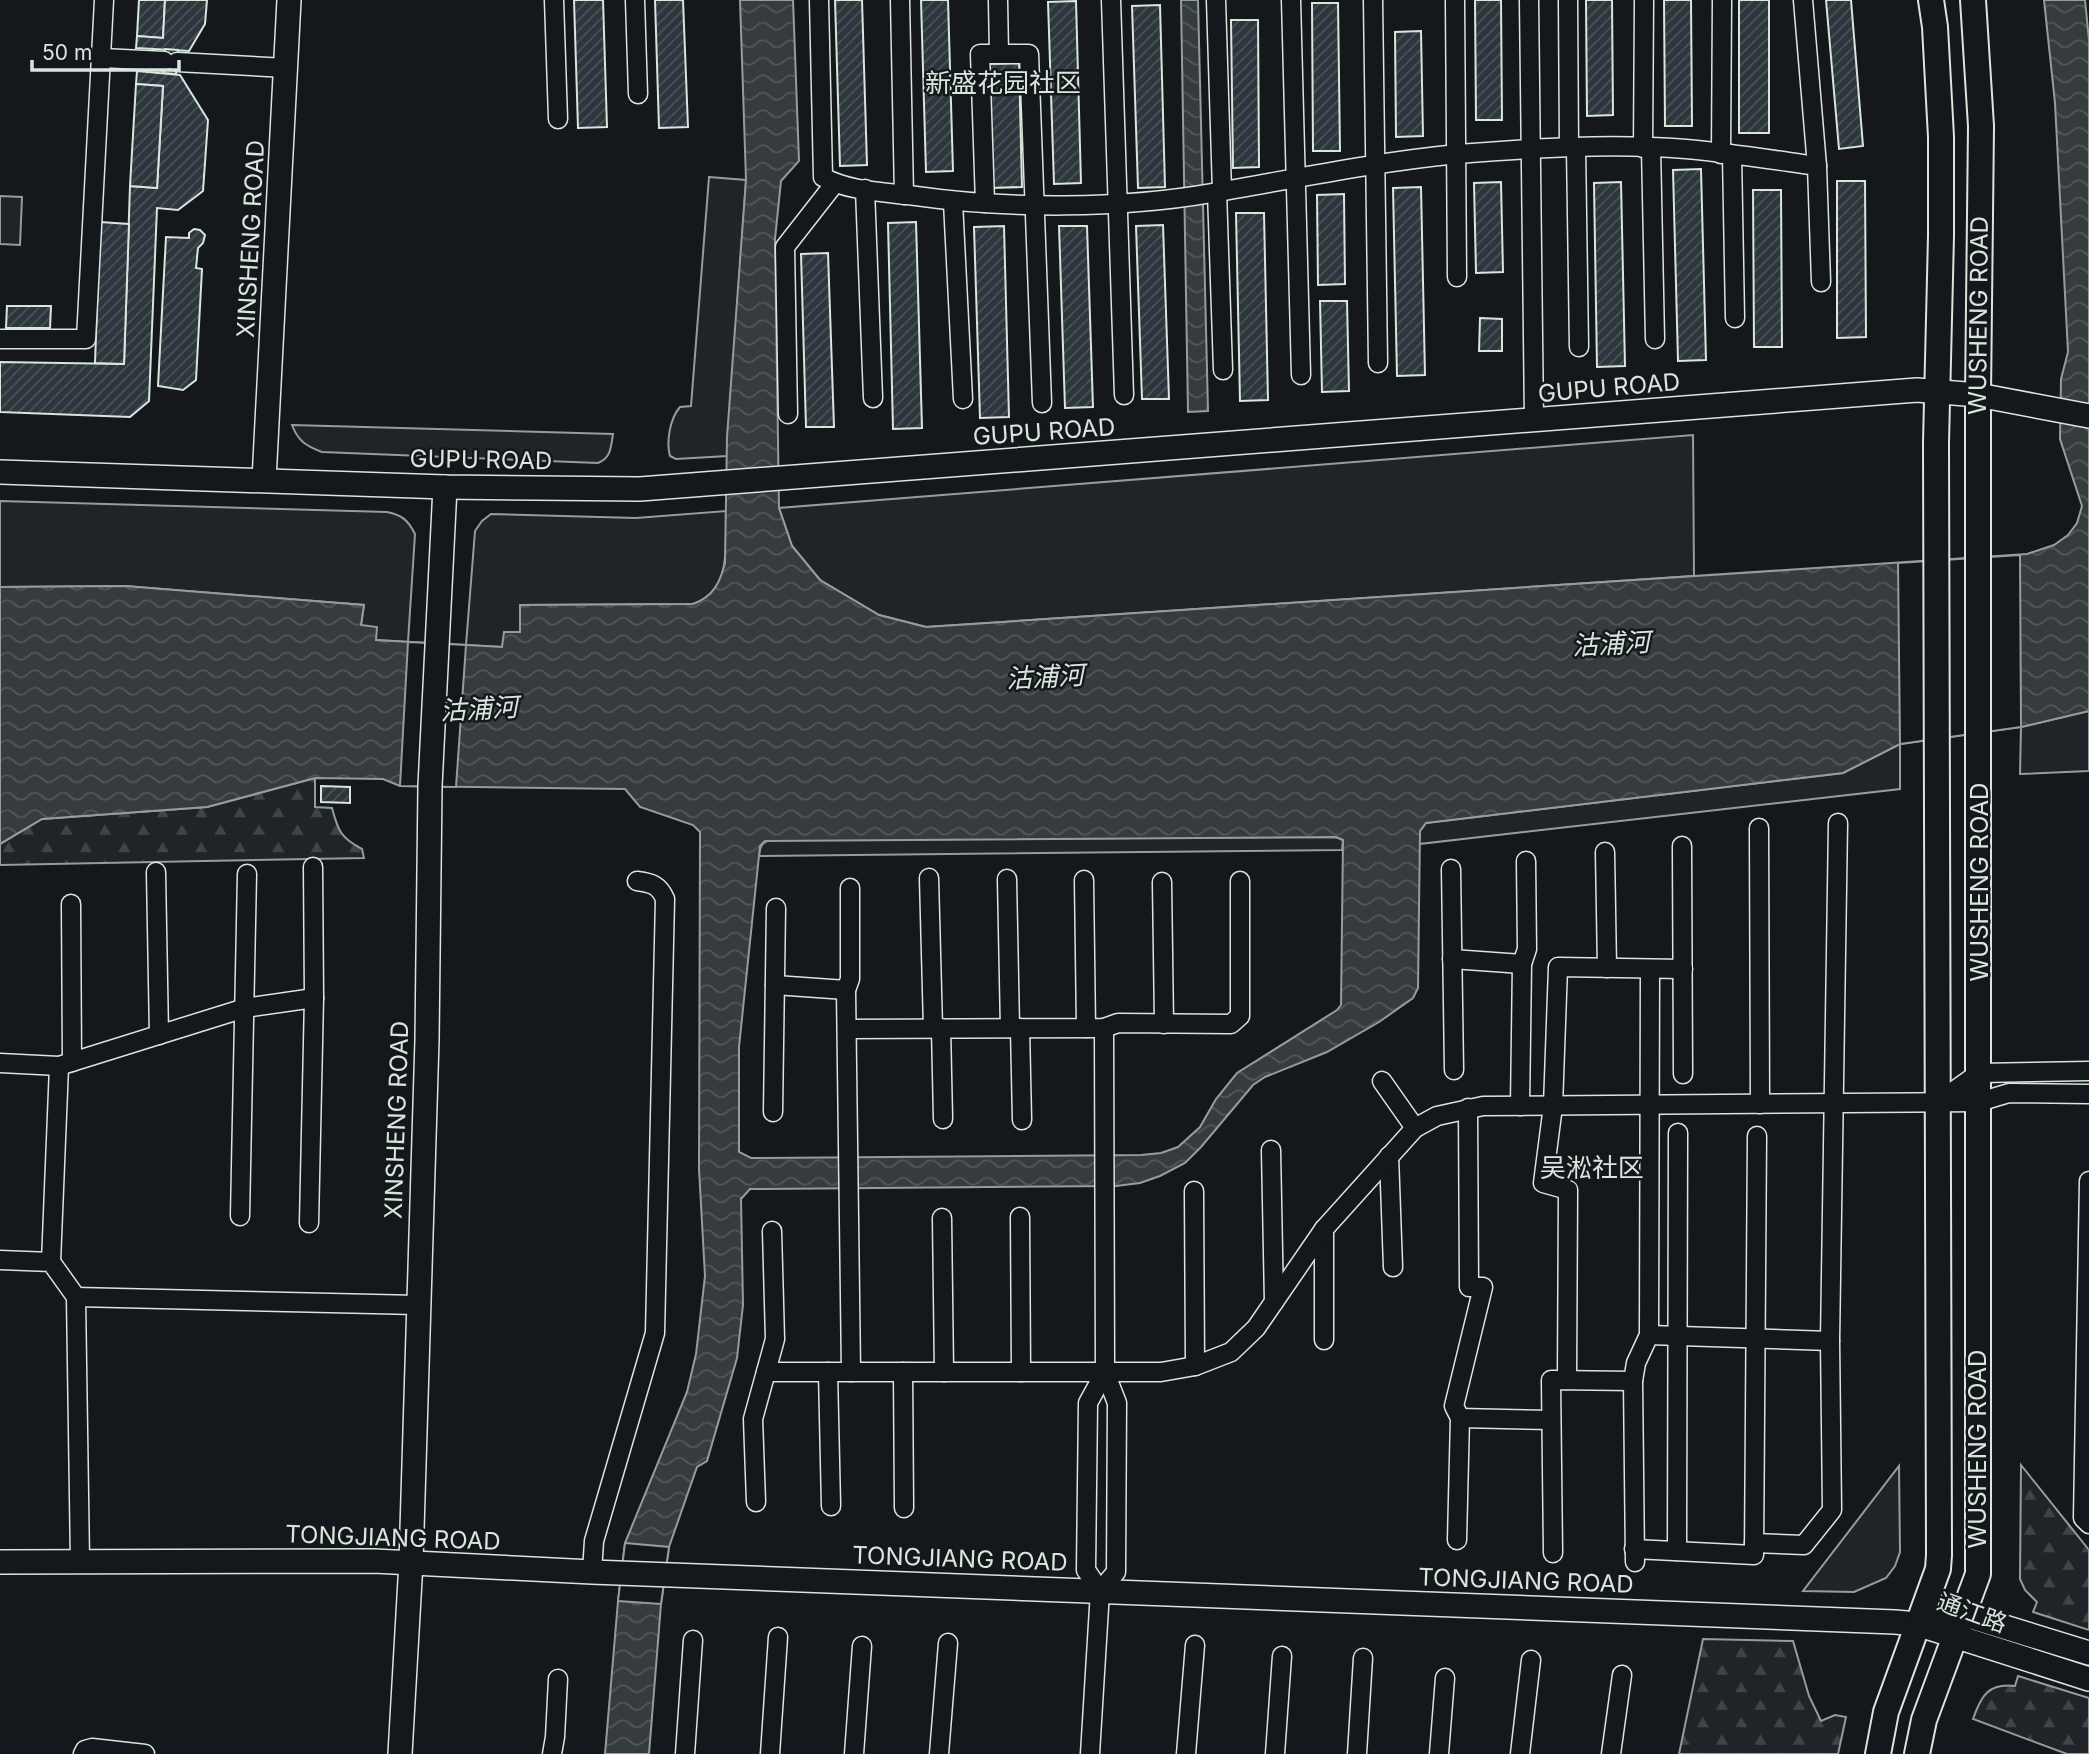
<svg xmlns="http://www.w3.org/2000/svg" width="2089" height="1754" font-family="Inter,'Noto Sans SC',sans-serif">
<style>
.green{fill:#202428;stroke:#939e99;stroke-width:2}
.forest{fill:url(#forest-firs);stroke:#939e99;stroke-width:2}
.water{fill:url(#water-waves);stroke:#939e99;stroke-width:2;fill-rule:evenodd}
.pier{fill:#14181c;stroke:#939e99;stroke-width:2}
.building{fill:url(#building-hatch);stroke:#d8e6dc;stroke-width:2}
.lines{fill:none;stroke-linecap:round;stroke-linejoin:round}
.minor-casing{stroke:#d8e6dc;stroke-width:21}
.tertiary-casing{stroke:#d8e6dc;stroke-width:26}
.secondary-casing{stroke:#d8e6dc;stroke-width:28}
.minor{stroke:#14181c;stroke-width:18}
.tertiary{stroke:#14181c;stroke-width:23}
.secondary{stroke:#14181c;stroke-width:24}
.labels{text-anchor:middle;stroke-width:5;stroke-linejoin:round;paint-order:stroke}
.street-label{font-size:24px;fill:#d8e6dc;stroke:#14181c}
.neighbourhood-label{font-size:26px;fill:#d8e6dc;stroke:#14181c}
.water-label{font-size:26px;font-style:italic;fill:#d8e6dc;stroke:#14181c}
</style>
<defs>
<pattern id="forest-firs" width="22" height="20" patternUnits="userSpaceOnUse" patternTransform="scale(1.75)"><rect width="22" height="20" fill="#202428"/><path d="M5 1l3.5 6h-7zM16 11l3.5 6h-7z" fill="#404447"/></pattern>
<pattern id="water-waves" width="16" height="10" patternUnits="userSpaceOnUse" patternTransform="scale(1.75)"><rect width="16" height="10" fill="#363b3e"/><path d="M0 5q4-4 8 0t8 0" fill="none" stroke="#525759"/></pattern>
<pattern id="building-hatch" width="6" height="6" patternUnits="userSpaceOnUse" patternTransform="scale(1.75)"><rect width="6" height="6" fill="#2c363c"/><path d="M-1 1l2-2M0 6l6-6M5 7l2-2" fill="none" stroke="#4a5358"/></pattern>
</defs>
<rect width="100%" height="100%" fill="#14181c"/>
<g class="green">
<path d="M709 177 746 180 727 456 676 459 670 456C666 442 670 418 680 407L691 406Z"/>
<path d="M0 196 22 197 20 245 0 244Z"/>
<path d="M292 425 613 434C611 447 611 458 598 463L322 452C306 446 298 441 292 425Z"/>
<path d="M1693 435 1694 576 926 627 879 615 820 580 792 546 779 508Z"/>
<path d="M0 501 387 512C402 515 408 520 415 534L408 642 375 640 361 625 364 605 125 586 0 587Z"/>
<path d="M726 511C725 545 733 590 693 604L520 605V633L503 647 466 645 475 531 482 521 491 514 636 518Z"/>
<path d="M2089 711V771L2020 774 2021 727Z"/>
<path d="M1900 744V789L1419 844 1420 831 1426 823 1843 773Z"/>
<path d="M1336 837 1343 840 1342 850 759 856C760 847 761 842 771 840Z"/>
<path d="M1899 1466 1900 1552 1895 1566 1886 1578 1854 1592 1803 1591Z"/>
</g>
<g class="forest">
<path d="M315 778V807L332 808C338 831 341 838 362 849L364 858 0 865V844L42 819 207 807Z"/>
<path d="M2021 1465 2089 1550V1630L2033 1612 2037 1602 2025 1590 2020 1579Z"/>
<path d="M1703 1639 1793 1641 1809 1696 1821 1721 1835 1715 1846 1717 1838 1754H1679Z"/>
<path d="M2018 1676 2089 1698V1754H2067L1973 1719C1981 1696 1988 1683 2015 1686Z"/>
</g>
<g class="water">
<path d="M740 0H793L799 161 781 181 775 239 779 508 792 546 820 580 879 615 926 627 2027 554 2054 545 2068 535 2077 523 2082 506 2060 439 2061 379 2068 352 2055 103 2044 0H2085L2089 40V711L2021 727 1900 744 1843 773 1426 823 1420 831 1418 988 1413 998 1379 1022 1327 1052 1265 1077 1253 1085 1201 1147 1185 1163 1160 1176 1140 1183 1116 1186 750 1189 741 1199 743 1305 737 1358 707 1461 697 1467 669 1547 661 1604 649 1754H605L618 1601 625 1543 687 1392 696 1354 705 1276 699 1169 700 832 693 825 640 807 625 789 400 786 383 779 315 778 207 807 42 819 0 844V587L125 586 364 605 361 625 377 627 376 640 502 647 504 632H520V605L693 604C713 597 720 583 725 563L727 437 746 180ZM1336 837 1343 840 1341 1005 1337 1010 1237 1073 1216 1099 1200 1127 1178 1147 1161 1153 1141 1155 751 1158 739 1152V1047L760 846 765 841Z"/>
<path d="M1181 0H1198L1208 411 1188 412Z"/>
</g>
<g class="pier">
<path d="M2020 555 2021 727 1900 744 1898 563Z"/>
<path d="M408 642 466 645 456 787 400 786Z"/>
<path d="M625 1543 669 1547 661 1604 618 1601Z"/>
</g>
<g class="building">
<path d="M139 0H165L163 38 137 36Z"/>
<path d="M165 0H207L205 24 189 51 136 48 137 36 163 38Z"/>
<path d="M574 0H603L607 127 578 128Z"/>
<path d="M655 0H683L688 127 659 128Z"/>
<path d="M835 0H862L867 165 840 166Z"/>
<path d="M921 0H948L953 171 926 172Z"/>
<path d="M1475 0H1501L1502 120H1476Z"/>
<path d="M1586 0H1612L1613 115 1587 116Z"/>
<path d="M1664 0H1691L1692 126H1665Z"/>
<rect x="1739" y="0" width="30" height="133"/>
<path d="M1826 0H1851L1863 146 1839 149Z"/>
<path d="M1076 1 1081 183 1054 184 1048 2Z"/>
<path d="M1312 3H1338L1340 151H1313Z"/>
<path d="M1160 5 1165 187 1138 188 1132 6Z"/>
<path d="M1231 20H1258L1259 167 1233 168Z"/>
<path d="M1421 31 1423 136 1396 137 1395 32Z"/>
<path d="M165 49 178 50 176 74 163 73Z"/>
<path d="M1019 63 1022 187 990 188 988 64Z"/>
<path d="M137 71 180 75 208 120 203 191 178 210 157 208 149 401 130 417 0 412V362L124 364 130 186 157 188 163 86 136 84Z"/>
<path d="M136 84 163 86 157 188 130 186Z"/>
<path d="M1701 169 1706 360 1678 361 1673 170Z"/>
<path d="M1837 181H1865L1866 337 1837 338Z"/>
<path d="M1501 182 1503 272 1476 273 1474 183Z"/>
<path d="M1621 182 1625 366 1597 367 1594 183Z"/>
<path d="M1421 187 1425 375 1397 376 1393 188Z"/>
<path d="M1753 190H1781L1782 347H1754Z"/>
<path d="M1344 194 1345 284 1318 285 1317 195Z"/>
<path d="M1236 213H1264L1268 400 1240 401Z"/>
<path d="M100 222 129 224 124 364 95 363Z"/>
<path d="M916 222 922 428 893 429 888 223Z"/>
<path d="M1163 225 1169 399H1142L1136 226Z"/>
<path d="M1004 226 1009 417 980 418 974 227Z"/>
<path d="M1059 226H1087L1093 407 1065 408Z"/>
<path d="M194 229 200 230 205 235 203 243 198 248 196 268 202 269 196 380 183 390 158 386 166 237 189 238V233Z"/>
<path d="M828 253 834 427H806L801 254Z"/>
<path d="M1320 301H1347L1349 391 1322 392Z"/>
<path d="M7 306H51L50 328H6Z"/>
<path d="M1480 318 1502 319V351H1479Z"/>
<path d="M321 786 350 787V803L321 802Z"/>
</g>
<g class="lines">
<g class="minor-casing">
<g id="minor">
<path d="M554 0 558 119"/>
<path d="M635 0 638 94"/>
<path d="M819 0 823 177C850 192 886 192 916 196 1008 209 1121 209 1212 193 1294 179 1375 162 1458 154 1533 148 1610 143 1686 149 1730 153 1774 160 1817 166"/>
<path d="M900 0 904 195"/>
<path d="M998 0 999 54"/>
<path d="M1111 0 1124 395"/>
<path d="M1216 0 1222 191"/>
<path d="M1291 0 1301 375"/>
<path d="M1373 0 1378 363"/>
<path d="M1455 0 1457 277"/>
<path d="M1529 0 1534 420"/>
<path d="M1568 0 1569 147"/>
<path d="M1803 0 1817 166 1821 282"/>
<path d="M102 58 164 61"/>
<path d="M177 62 286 68"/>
<path d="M1576 147 1579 347"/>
<path d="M1643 148 1644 0"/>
<path d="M1651 148 1655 339"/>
<path d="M1721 154 1722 0"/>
<path d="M1732 155 1735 318"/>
<path d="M865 189 873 398"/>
<path d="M1217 192 1223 370"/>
<path d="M953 202 963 399"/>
<path d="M985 203 980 54H1029L1042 403"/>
<path d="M0 339H86L104 0"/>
<path d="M788 414 785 247 835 183"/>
<path d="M1759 828 1760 1104"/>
<path d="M1682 846 1683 1074"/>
<path d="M1605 852 1607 968"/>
<path d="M1451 869 1454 1070"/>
<path d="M156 872 159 1035"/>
<path d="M929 878 933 1028"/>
<path d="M1007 879 1010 1028"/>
<path d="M1084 880 1086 1028"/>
<path d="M1162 882 1164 1024"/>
<path d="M850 888V979L846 990 851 1372"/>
<path d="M71 904 72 1062"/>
<path d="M1452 959 1522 964"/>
<path d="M775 985 846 990"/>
<path d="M941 1028 943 1119"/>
<path d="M1020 1028 1022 1120"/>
<path d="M847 1029 1104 1028 1118 1023 1231 1024 1240 1016V881"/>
<path d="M0 1063 59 1066 245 1008 314 998"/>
<path d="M1382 1081 1415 1128"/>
<path d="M1938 1102 1979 1073 2089 1071"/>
<path d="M1520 1106 1522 964 1527 949 1526 861"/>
<path d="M773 1112 776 908"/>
<path d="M1271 1150 1274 1302"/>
<path d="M1389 1156 1393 1267"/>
<path d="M2089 1181 2083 1518 2089 1524"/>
<path d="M1194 1191 1195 1366"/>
<path d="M240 1216 247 874"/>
<path d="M1020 1217 1021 1372"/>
<path d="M942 1218 944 1372"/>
<path d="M309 1223 314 998 313 867"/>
<path d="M1324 1229V1340"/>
<path d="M0 1260 51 1262 76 1297 80 1562"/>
<path d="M51 1262 59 1066"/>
<path d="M76 1297 417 1305"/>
<path d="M1649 1335 1830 1341"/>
<path d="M766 1372H1161L1195 1366 1231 1352 1256 1328 1324 1229 1415 1128 1437 1116 1483 1106 1979 1102 2009 1093 2089 1094"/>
<path d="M828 1372 831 1506"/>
<path d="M903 1372 904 1508"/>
<path d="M1567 1380 1568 1190 1543 1183 1553 1106 1558 967 1683 969"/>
<path d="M1460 1418 1551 1420"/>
<path d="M756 1502 753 1419 775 1339 772 1231"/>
<path d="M1457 1540 1460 1418 1454 1406 1483 1287H1469L1468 1108"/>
<path d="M1754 1543 1804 1545 1832 1510 1830 1341 1838 823"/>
<path d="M1634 1549 1754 1555 1757 1136"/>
<path d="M1677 1551 1678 1133"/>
<path d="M1553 1553 1551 1380 1633 1381"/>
<path d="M1635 1562 1633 1381 1636 1363 1649 1335 1650 969"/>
<path d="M592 1572 594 1541 655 1333 665 899C659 885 652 883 637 881"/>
<path d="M1100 1591 1086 1570 1088 1403 1105 1372"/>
<path d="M83 1754 85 1750 92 1748 145 1754"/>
<path d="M552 1754 555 1737 558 1679"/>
<path d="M685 1754 693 1640"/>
<path d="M770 1754 778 1637"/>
<path d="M854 1754 862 1646"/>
<path d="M939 1754 948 1643"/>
<path d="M1090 1754 1100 1591 1116 1572 1117 1403 1105 1372 1104 1028"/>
<path d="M1186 1754 1195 1645"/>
<path d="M1275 1754 1282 1656"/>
<path d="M1357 1754 1363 1658"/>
<path d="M1439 1754 1445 1678"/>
<path d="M1520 1754 1531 1660"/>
<path d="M1611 1754 1622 1675"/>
</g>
</g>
<g class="tertiary-casing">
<g id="tertiary">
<path d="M0 472 445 487 640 489 1917 390 1978 395 2089 416"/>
<path d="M264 480 289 0"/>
<path d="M0 1562 374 1561 592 1572 1895 1622 1917 1624 2089 1679"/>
<path d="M1917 1624 1962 1614 2089 1653"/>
<path d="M400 1754 411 1562 427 1040 430 786 445 487"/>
</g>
</g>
<g class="secondary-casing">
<g id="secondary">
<path d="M1878 1754 1886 1712 1938 1569 1939 1555 1936 443 1941 236V137L1935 27 1931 0"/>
<path id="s1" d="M1917 1754 1924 1720 1978 1574V395L1981 126 1973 0"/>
</g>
</g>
<use href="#minor" class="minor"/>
<use href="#tertiary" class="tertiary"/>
<use href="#secondary" class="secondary"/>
</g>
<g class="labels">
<g class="street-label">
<text transform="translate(251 239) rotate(-87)" y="8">XINSHENG ROAD</text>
<text dy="8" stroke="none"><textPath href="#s1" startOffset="1449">WUSHENG ROAD</textPath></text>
<text transform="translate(1609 388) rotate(-5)" y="8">GUPU ROAD</text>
<text transform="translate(1044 432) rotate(-4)" y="8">GUPU ROAD</text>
<text transform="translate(481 460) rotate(1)" y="8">GUPU ROAD</text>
<text transform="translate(1980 882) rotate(-90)" y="8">WUSHENG ROAD</text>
<text transform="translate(397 1120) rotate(-88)" y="8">XINSHENG ROAD</text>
<text transform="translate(1978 1449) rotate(-90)" y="8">WUSHENG ROAD</text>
<text transform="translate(393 1538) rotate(2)" y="8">TONGJIANG ROAD</text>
<text transform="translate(960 1559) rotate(2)" y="8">TONGJIANG ROAD</text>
<text transform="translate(1526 1581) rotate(2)" y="8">TONGJIANG ROAD</text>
<text transform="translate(1972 1613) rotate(20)" y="8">通江路</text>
</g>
<g class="neighbourhood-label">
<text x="1003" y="92">新盛花园社区</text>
<text x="1592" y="1177">吴淞社区</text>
</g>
<g class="water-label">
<text transform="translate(1611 644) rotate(-3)" y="9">沽浦河</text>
<text transform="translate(1045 677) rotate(-3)" y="9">沽浦河</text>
<text transform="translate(479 709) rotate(-3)" y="9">沽浦河</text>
</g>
</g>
<path d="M32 60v10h147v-10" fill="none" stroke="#d8e6dc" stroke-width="3.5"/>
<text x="42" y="60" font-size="21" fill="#d8e6dc" stroke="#14181c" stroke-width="5" paint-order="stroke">50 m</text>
</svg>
